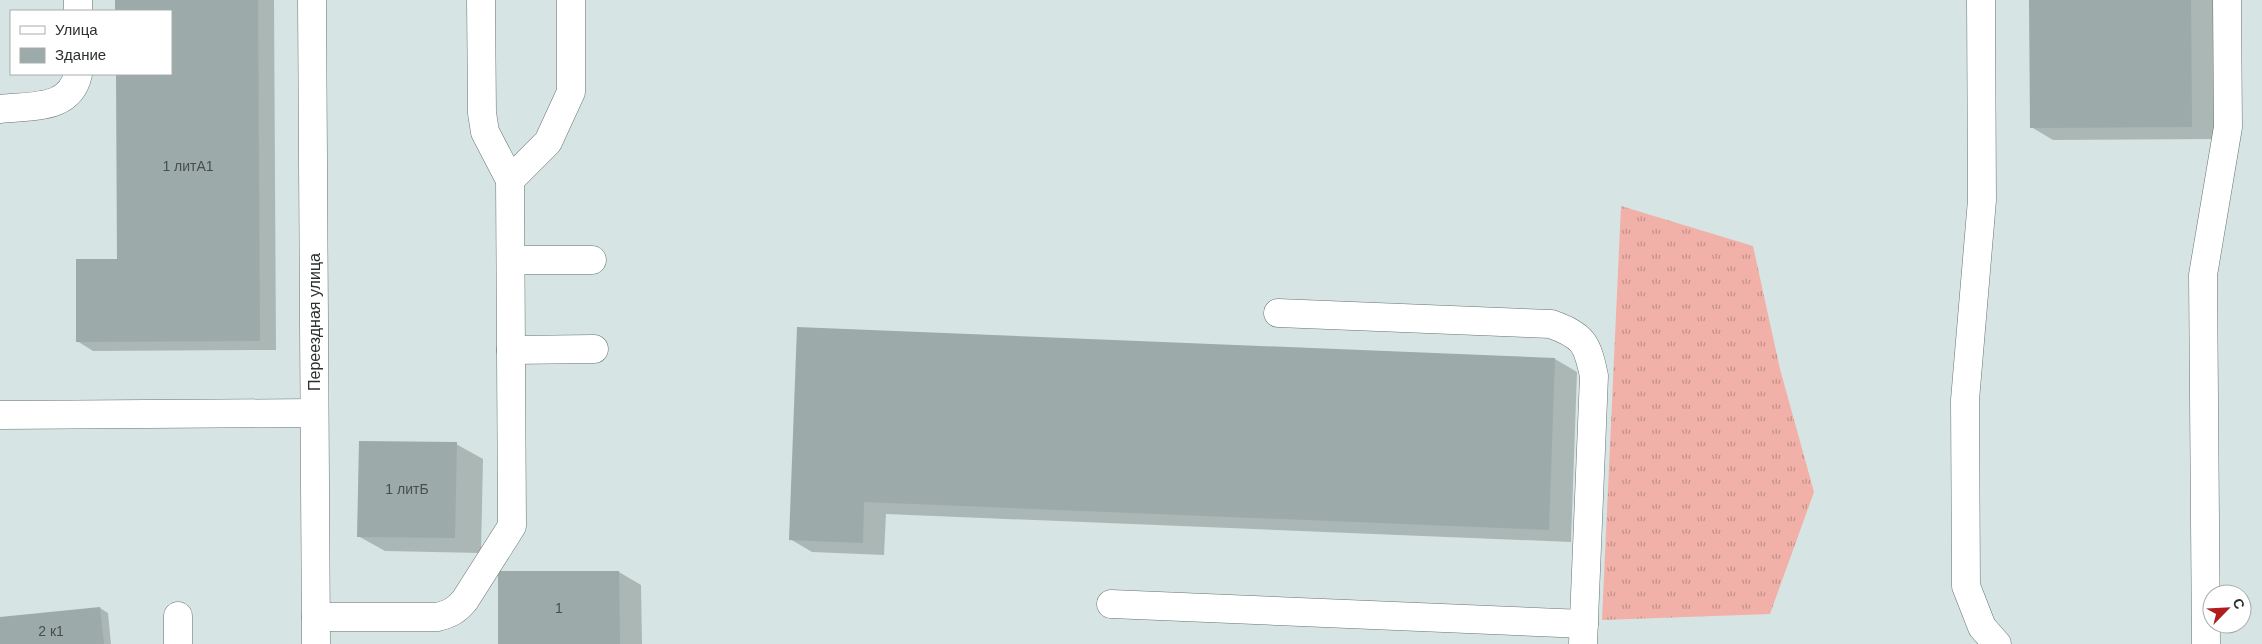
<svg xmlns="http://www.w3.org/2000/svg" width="2262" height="644" font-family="Arial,sans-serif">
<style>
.grass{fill:url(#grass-tufts)}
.shadow{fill:#0003}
.building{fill:#9caaa9}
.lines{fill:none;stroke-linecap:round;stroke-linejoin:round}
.minor-casing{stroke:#667372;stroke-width:29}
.minor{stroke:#fff;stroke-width:28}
.labels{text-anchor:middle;stroke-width:4.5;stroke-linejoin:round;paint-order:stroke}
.number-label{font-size:14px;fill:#464e4e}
.street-label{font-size:16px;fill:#2a302f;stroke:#fff}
</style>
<defs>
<pattern id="grass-tufts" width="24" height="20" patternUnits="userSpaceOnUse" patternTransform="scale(1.25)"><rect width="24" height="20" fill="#f1b1a8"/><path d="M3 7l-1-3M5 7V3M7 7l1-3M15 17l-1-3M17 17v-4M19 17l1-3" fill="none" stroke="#c39089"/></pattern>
</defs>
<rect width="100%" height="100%" fill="#d6e5e3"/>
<path class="grass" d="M1621 206 1753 246 1780 369 1814 492 1770 614 1602 620Z"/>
<g class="shadow">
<path d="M116 0H274L276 350 93 351 77 341 118 260 117 74H171V11H117Z"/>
<path d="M2030 0H2213L2214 139 2053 140 2031 127Z"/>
<path d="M799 328 1555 359 1577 372 1571 542 886 514 884 555 812 552 790 539Z"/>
<path d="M456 444 483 459 481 553 385 551 358 536Z"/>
<path d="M499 572H619L641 585 642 644H499Z"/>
<path d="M100 608 108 613 111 644H0V619Z"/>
</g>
<g class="building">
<path d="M115 0H258L260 341 76 342V259H117L116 74H171V11H115Z"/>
<path d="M2029 0H2191L2192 127 2030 128Z"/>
<path d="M797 327 1555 358 1549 530 864 502 863 543 789 540Z"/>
<path d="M359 441 457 442 455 538 357 537Z"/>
<path d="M498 571H619L620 644H498Z"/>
<path d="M100 607 104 644H0V617Z"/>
</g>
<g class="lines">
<g class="minor-casing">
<g id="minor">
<path d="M78 0V11"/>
<path d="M312 0 316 644"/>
<path d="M1981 0 1982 200 1965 400 1966 586 1982 627 1997 644"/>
<path d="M0 109C31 105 70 111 78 74"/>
<path d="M510 180 548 142 571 92V0"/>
<path d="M511 260H592"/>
<path d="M1278 313 1551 324C1584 336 1587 343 1594 376L1583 644"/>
<path d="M511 350 594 349"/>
<path d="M0 415 314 413"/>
<path d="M1111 604 1584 624"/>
<path d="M178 616V644"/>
<path d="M316 617H437C450 614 457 610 465 600L512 526 510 180 485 132 482 113 481 0"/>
<path d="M2206 644 2203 275 2228 127 2227 0"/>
</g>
</g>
<use href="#minor" class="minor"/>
</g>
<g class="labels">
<g class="number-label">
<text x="188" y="171">1 литА1</text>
<text x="407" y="494">1 литБ</text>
<text x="559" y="613">1</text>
<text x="51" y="636">2 к1</text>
</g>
<g class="street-label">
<text transform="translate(314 322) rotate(-90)" y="6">Переездная улица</text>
</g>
</g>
<rect x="10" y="10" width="162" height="65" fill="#ffffff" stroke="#aaacac"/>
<rect x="20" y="26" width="25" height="8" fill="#ffffff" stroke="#aaacac"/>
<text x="55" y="35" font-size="15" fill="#2a302f">Улица</text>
<rect x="20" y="48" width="25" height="15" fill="#9caaa9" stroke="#aaacac"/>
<text x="55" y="60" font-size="15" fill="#2a302f">Здание</text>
<g transform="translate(2227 609) rotate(66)"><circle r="24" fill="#ffffff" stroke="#aaacac"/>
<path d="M0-4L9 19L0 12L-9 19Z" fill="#af1e1d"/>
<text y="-8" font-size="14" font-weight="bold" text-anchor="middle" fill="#2a302f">С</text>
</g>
</svg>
